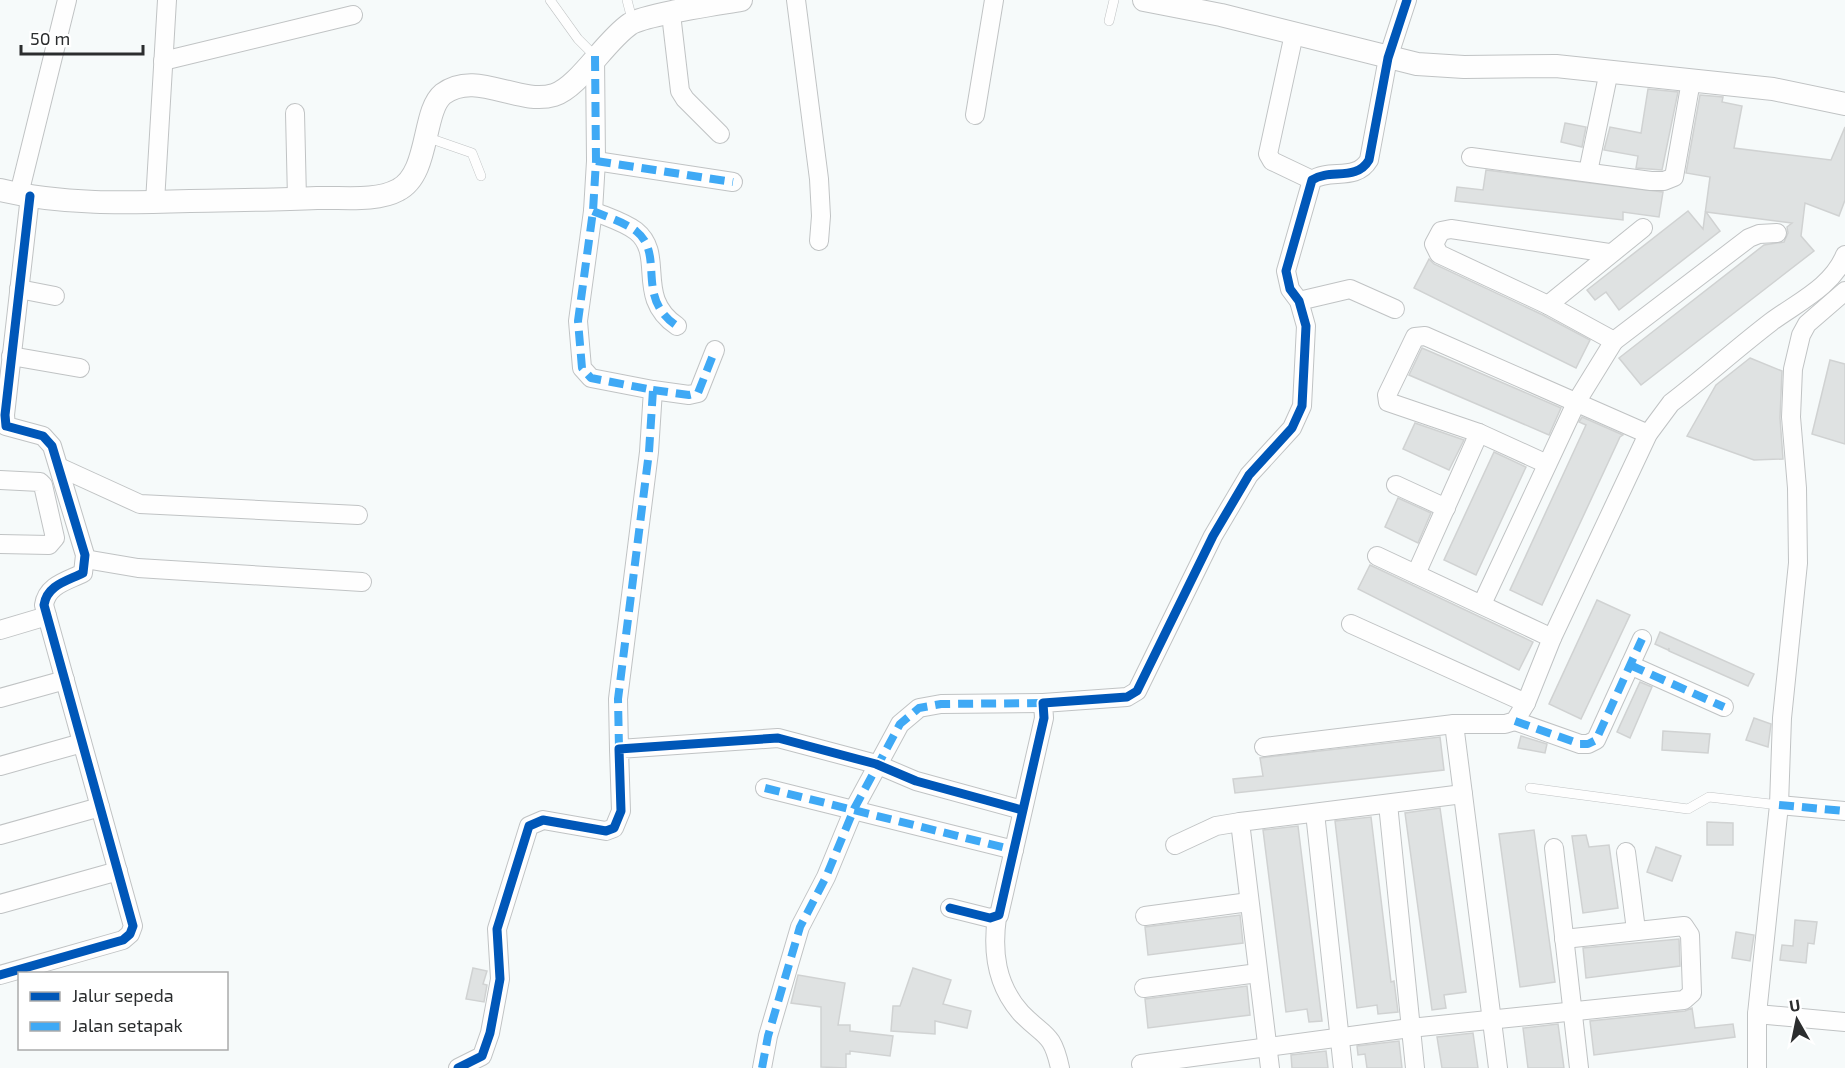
<svg xmlns="http://www.w3.org/2000/svg" width="1845" height="1068" font-family="'Exo 2',sans-serif">
<style>
.building{fill:#dfe2e2;stroke:#d0d2d2;stroke-width:1.5}
.lines{fill:none;stroke-linecap:round;stroke-linejoin:round}
.service-casing{stroke:#c0c3c4;stroke-width:10}
.minor-casing{stroke:#c0c3c4;stroke-width:20}
.tertiary-casing{stroke:#c0c3c4;stroke-width:24}
.service{stroke:#fefefe;stroke-width:9}
.minor{stroke:#fefefe;stroke-width:18}
.tertiary{stroke:#fefefe;stroke-width:22}
.quiet{stroke:#3fa9f5;stroke-width:8;stroke-dasharray:15 8;stroke-linecap:butt}
.cycleway-casing{stroke:#fff;stroke-width:13}
.cycleway{stroke:#0057b8;stroke-width:9}
</style>
<rect width="100%" height="100%" fill="#f6fafa"/>
<g class="building">
<path d="M1648 89 1678 92 1662 170 1636 168 1638 156 1604 150 1610 127 1641 133Z"/>
<path d="M1700 95 1723 97 1722 102 1742 106 1734 148 1831 160 1845 127V200L1839 216 1805 203 1801 236 1814 251 1641 385 1619 358 1764 245 1784 242 1788 233 1787 227 1792 223 1706 212 1720 231 1619 310 1606 292 1595 300 1587 290 1688 211 1703 229 1710 177 1686 173Z"/>
<path d="M1565 123 1586 127 1582 147 1561 142Z"/>
<path d="M1486 170 1663 192 1659 217 1623 212V220L1455 201 1457 187 1483 190Z"/>
<path d="M1429 259 1434 264 1543 315 1590 340 1576 368 1414 288Z"/>
<path d="M1422 348 1561 408 1549 435 1409 375Z"/>
<path d="M1750 358 1782 371 1780 418 1783 459 1754 460 1687 436 1716 385Z"/>
<path d="M1830 360 1845 364V444L1812 434Z"/>
<path d="M1582 417 1623 435 1620 437 1542 605 1510 590 1586 425 1579 422Z"/>
<path d="M1415 423 1464 440 1449 470 1403 449Z"/>
<path d="M1494 452 1526 467 1476 575 1444 560Z"/>
<path d="M1398 498 1431 513 1418 543 1385 527Z"/>
<path d="M1370 565 1533 642 1519 670 1358 589Z"/>
<path d="M1597 600 1630 615 1581 719 1549 704Z"/>
<path d="M1660 632 1754 674 1748 686 1669 651V648L1668 650 1655 644Z"/>
<path d="M1640 682 1652 687 1630 738 1617 732Z"/>
<path d="M1754 718 1771 724 1768 747 1746 740Z"/>
<path d="M1663 731 1710 734 1708 753 1662 750Z"/>
<path d="M1521 736 1547 744 1545 753 1518 748Z"/>
<path d="M1440 737 1444 770 1235 793 1233 779 1263 776 1260 758Z"/>
<path d="M1440 808 1466 992 1444 995 1446 1008 1432 1010 1405 813Z"/>
<path d="M1371 817 1391 982 1394 981 1398 1012 1378 1014 1377 1005 1357 1008 1335 821Z"/>
<path d="M1707 822 1733 823V845H1707Z"/>
<path d="M1298 826 1322 1021 1309 1022 1307 1009 1286 1012 1263 830Z"/>
<path d="M1534 830 1555 982 1520 987 1499 834Z"/>
<path d="M1586 835 1589 847 1609 845 1618 908 1583 913 1572 836Z"/>
<path d="M1656 847 1681 856 1672 881 1647 872Z"/>
<path d="M1240 915 1243 943 1148 955 1145 927Z"/>
<path d="M1795 920 1817 922 1814 944 1808 943 1806 963 1780 960 1782 945 1793 946Z"/>
<path d="M1736 932 1754 935 1750 961 1732 958Z"/>
<path d="M1679 939 1680 966 1586 978 1583 948Z"/>
<path d="M473 968 487 971 483 984 487 985 484 1002 466 999Z"/>
<path d="M913 968 951 980 943 1004 971 1011 967 1028 935 1021V1034L891 1031 893 1006H900Z"/>
<path d="M798 975 845 983 838 1025H850V1031L893 1036 890 1056 850 1051V1054H846V1068L821 1067V1007L791 1003Z"/>
<path d="M1247 986 1250 1015 1148 1028 1145 999Z"/>
<path d="M1692 1008 1695 1028 1733 1024 1735 1037 1594 1055 1590 1021 1685 1011Z"/>
<path d="M1558 1024 1564 1068H1528L1523 1028Z"/>
<path d="M1473 1033 1478 1068H1442L1437 1037Z"/>
<path d="M1399 1041 1402 1068H1367L1365 1054 1358 1055 1357 1046Z"/>
<path d="M1326 1051 1328 1068H1292L1291 1055Z"/>
</g>
<g class="lines">
<g class="service-casing">
<g id="service">
<path d="M550 0 578 39 595 56"/>
<path d="M627 0 633 23"/>
<path d="M1109 21 1114 0"/>
<path d="M426 137 472 153 481 176"/>
<path d="M1530 788 1688 809 1709 797 1779 805"/>
</g>
</g>
<g class="minor-casing">
<g id="minor">
<path d="M796 0 819 179 821 216 819 241"/>
<path d="M671 14 680 91 685 99 720 134"/>
<path d="M1294 34 1268 154 1272 161 1312 180"/>
<path d="M595 56 596 161 593 211 578 321 582 368 591 378 653 390 649 452 618 699 619 749"/>
<path d="M163 61 353 15"/>
<path d="M295 113 297 199"/>
<path d="M975 115 994 0"/>
<path d="M1471 157 1651 181H1664L1674 177 1691 81"/>
<path d="M596 161 733 182"/>
<path d="M1588 172 1609 71"/>
<path d="M19 194 67 0"/>
<path d="M155 202 167 0"/>
<path d="M593 211C607 217 624 222 636 231 666 255 634 297 677 326"/>
<path d="M19 289 55 296"/>
<path d="M1299 301 1350 289 1395 309"/>
<path d="M1548 305 1643 228"/>
<path d="M1614 341 1749 238 1759 234 1777 233"/>
<path d="M11 356 80 368"/>
<path d="M653 390 689 395 698 393 715 350"/>
<path d="M1479 433 1388 402 1387 395 1415 337 1425 336 1648 434"/>
<path d="M59 467 140 504 358 515"/>
<path d="M0 480 40 482 43 485 55 538 49 545 0 544"/>
<path d="M1396 485 1446 508"/>
<path d="M1377 556 1552 638"/>
<path d="M85 559 138 568 362 582"/>
<path d="M1416 574 1479 433 1547 464"/>
<path d="M1482 604 1577 401 1614 341 1548 305 1439 254 1434 244 1441 231 1451 229 1609 253"/>
<path d="M1351 624 1526 703"/>
<path d="M0 630 47 616"/>
<path d="M1630 665 1724 707"/>
<path d="M0 698 65 680"/>
<path d="M1515 721 1580 744H1588L1596 740 1642 639"/>
<path d="M1454 724 1498 1068"/>
<path d="M1264 747 1454 724H1505L1515 721 1526 703 1552 638 1648 434 1671 403C1705 377 1737 348 1771 322 1798 302 1832 287 1845 255"/>
<path d="M0 766 82 743"/>
<path d="M765 788 1014 850"/>
<path d="M1388 804 1415 1068"/>
<path d="M1779 805 1845 811"/>
<path d="M1315 813 1343 1068"/>
<path d="M0 835 100 807"/>
<path d="M1175 845 1216 826 1240 822"/>
<path d="M1554 848 1579 1068"/>
<path d="M1626 852 1636 930"/>
<path d="M0 904 118 871"/>
<path d="M950 908 990 918 999 915 1044 718 1043 703 1127 697 1137 691 1213 536 1249 475 1292 428 1302 406 1306 326 1299 301 1290 289 1286 271 1312 180C1330 168 1356 182 1369 160L1388 58 1407 0"/>
<path d="M1145 916 1249 902"/>
<path d="M997 917C992 952 996 985 1021 1013 1044 1037 1052 1031 1060 1068"/>
<path d="M0 975 123 940 130 934 133 926 44 605C47 585 67 581 83 573L85 555 52 446 43 436 6 426 5 415 30 196"/>
<path d="M1144 988 1258 973"/>
<path d="M1757 1014 1845 1022"/>
<path d="M1141 1064 1410 1028 1684 1000 1692 993 1690 935 1684 926 1564 939"/>
<path d="M458 1068 482 1056 490 1033 500 979 497 929 529 826 543 820 606 831 614 828 621 811 619 749 778 738 876 764 916 781 1022 810"/>
<path d="M762 1068 768 1036 800 927 826 877 854 809 900 724 919 708 941 704 1043 703"/>
<path d="M1270 1068 1240 822 1463 794"/>
<path d="M1757 1068V1014L1779 805 1782 718 1798 563 1797 488 1791 417 1793 369 1801 335 1807 324 1845 291"/>
</g>
</g>
<g class="tertiary-casing">
<g id="tertiary">
<path d="M1144 0 1221 15 1417 64 1464 67 1556 66 1773 89 1845 104"/>
<path d="M0 190C62 205 127 203 190 201 232 200 275 200 317 198 342 197 376 202 398 190 430 174 422 111 443 94 476 69 518 106 554 95 579 87 605 41 630 24 647 14 718 4 741 0"/>
</g>
</g>
<use href="#service" class="service"/>
<use href="#minor" class="minor"/>
<use href="#tertiary" class="tertiary"/>
<g class="quiet">
<path d="M595 56 596 161 593 211 578 321 582 368 591 378 653 390 649 452 618 699 619 749"/>
<path d="M596 161 733 182"/>
<path d="M593 211C607 217 624 222 636 231 666 255 634 297 677 326"/>
<path d="M653 390 689 395 698 393 715 350"/>
<path d="M1630 665 1724 707"/>
<path d="M1515 721 1580 744H1588L1596 740 1642 639"/>
<path d="M765 788 1014 850"/>
<path d="M1779 805 1845 811"/>
<path d="M762 1068 768 1036 800 927 826 877 854 809 900 724 919 708 941 704 1043 703"/>
</g>
<g class="cycleway-casing">
<g id="cycleway">
<path d="M950 908 990 918 999 915 1044 718 1043 703 1127 697 1137 691 1213 536 1249 475 1292 428 1302 406 1306 326 1299 301 1290 289 1286 271 1312 180C1330 168 1356 182 1369 160L1388 58 1407 0"/>
<path d="M0 975 123 940 130 934 133 926 44 605C47 585 67 581 83 573L85 555 52 446 43 436 6 426 5 415 30 196"/>
<path d="M458 1068 482 1056 490 1033 500 979 497 929 529 826 543 820 606 831 614 828 621 811 619 749 778 738 876 764 916 781 1022 810"/>
</g>
</g>
<use href="#cycleway" class="cycleway"/>
</g>
<rect x="18" y="972" width="210" height="78" fill="#ffffff" stroke="#aaabab" stroke-width="1.5"/>
<rect x="30" y="992" width="30" height="9" fill="#0057b8" stroke="#aaabab" stroke-width="1.5"/>
<text x="72" y="1002" font-size="18" fill="#2b2d2e">Jalur sepeda</text>
<rect x="30" y="1022" width="30" height="9" fill="#3fa9f5" stroke="#aaabab" stroke-width="1.5"/>
<text x="72" y="1032" font-size="18" fill="#2b2d2e">Jalan setapak</text>
<g transform="translate(1797 1020) rotate(351)" stroke="#ffffff" stroke-width="4.5" paint-order="stroke">
<path d="M0-4.5L10 22L0 15L-10 22Z" fill="#2b2d2e"/>
<text y="-9" font-size="16" font-weight="bold" text-anchor="middle" fill="#2b2d2e">U</text>
</g>
<path d="M21 45v9h122v-9" fill="none" stroke="#2b2d2e" stroke-width="3"/>
<text x="30" y="45" font-size="18" fill="#2b2d2e" stroke="#ffffff" stroke-width="4.5" paint-order="stroke">50 m</text>
</svg>
